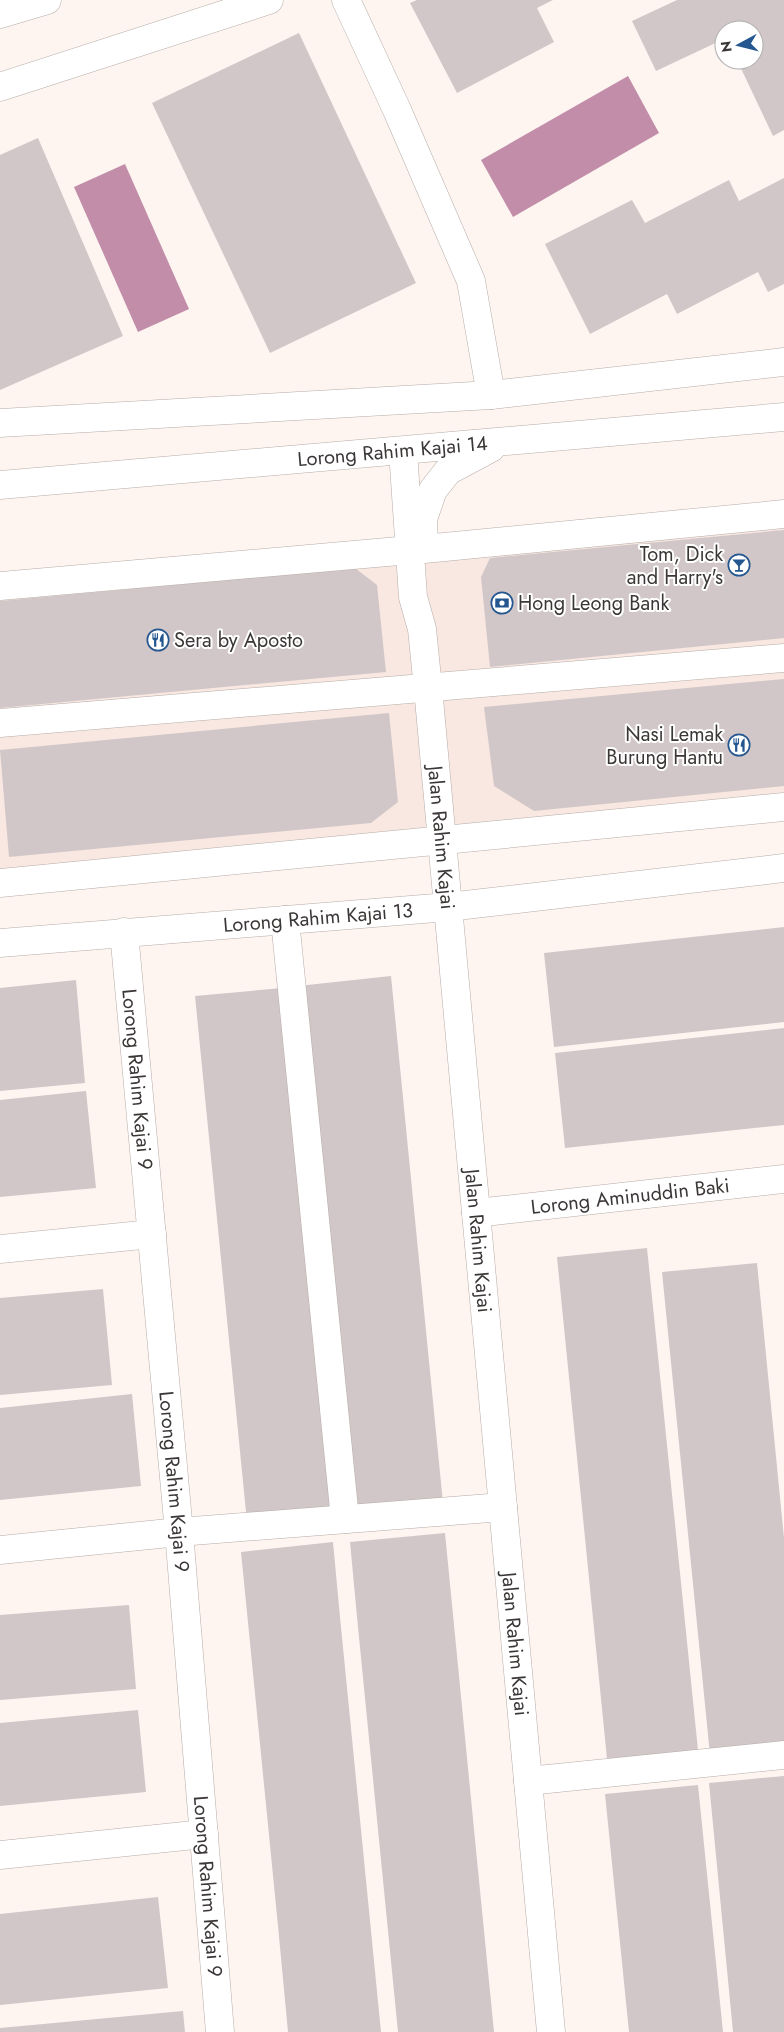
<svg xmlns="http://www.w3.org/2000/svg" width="784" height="2032" font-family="Jost,sans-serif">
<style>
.built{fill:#f9e8e1}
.water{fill:#c18da9}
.building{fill:#d2c7c8}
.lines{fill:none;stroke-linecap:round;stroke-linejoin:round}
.minor-casing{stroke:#b5aca8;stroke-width:29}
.minor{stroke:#fff;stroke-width:28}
.labels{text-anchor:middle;stroke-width:4;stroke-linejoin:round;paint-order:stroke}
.street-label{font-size:20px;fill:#3b3736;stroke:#fff}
.poi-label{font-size:20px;fill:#3b3736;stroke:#fff;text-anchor:end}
</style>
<rect width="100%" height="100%" fill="#fef5f1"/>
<path class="built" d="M784 516V807L0 883V587Z"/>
<g class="water">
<path d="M628 76 659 133 513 217 481 160Z"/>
<path d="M125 164 189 309 138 332 74 187Z"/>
</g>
<g class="building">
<path d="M417 0H553L537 8 554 42 457 93 410 3Z"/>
<path d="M677 0H784V130L773 136 737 60H754V30H724V39L656 71 632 21Z"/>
<path d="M299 33 416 283 270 353 152 103Z"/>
<path d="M38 138 123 336 0 390V155Z"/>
<path d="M784 178V284L768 292 758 272 677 314 667 294 590 334 545 244 632 200 645 223 729 180 739 201Z"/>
<path d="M784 530V638L490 667 481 577 490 558Z"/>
<path d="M355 568 377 585 386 672 0 708V601Z"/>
<path d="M784 679V786L534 811 494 786 484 707Z"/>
<path d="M389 713 398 802 371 823 9 857 0 750Z"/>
<path d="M784 927V1022L554 1047 544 953Z"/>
<path d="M391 976 443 1503 349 1512 298 986Z"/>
<path d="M76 980 85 1083 0 1091V988Z"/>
<path d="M282 988 334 1514 247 1522 195 996Z"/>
<path d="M784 1028V1125L565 1148 555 1053Z"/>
<path d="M86 1091 96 1188 0 1197V1100Z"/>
<path d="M647 1248 699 1760 608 1769 557 1257Z"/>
<path d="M757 1263 784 1538V1748L710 1755 662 1272Z"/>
<path d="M103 1289 112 1385 0 1395V1298Z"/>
<path d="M132 1394 141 1486 0 1500V1408Z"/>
<path d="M445 1533 478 1870 494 2032H398L357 1617 350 1542Z"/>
<path d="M333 1542 340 1617 381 2032H288L278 1926 241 1552Z"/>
<path d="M129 1605 136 1689 0 1700V1615Z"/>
<path d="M138 1710 146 1792 0 1806V1723Z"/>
<path d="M784 1776V2032H733L709 1783Z"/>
<path d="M698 1785 723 2032H629L605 1794Z"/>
<path d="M158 1897 168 1988 0 2005V1914Z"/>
<path d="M183 2011 185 2032H0V2028Z"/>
</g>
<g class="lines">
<g class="minor-casing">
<g id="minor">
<path d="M346 0 397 110 471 281 491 395"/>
<path d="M0 14 47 0"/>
<path d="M0 87 269 0"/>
<path d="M0 423 491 395 784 362"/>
<path id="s1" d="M403 451 413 597 422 629 428 688 551 2032"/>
<path id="s2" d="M0 485 784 417"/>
<path d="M424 545 423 519 433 490 448 471 491 448"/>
<path d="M424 549 784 514"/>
<path d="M0 586 410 550"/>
<path d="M0 723 784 658"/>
<path d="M0 883 784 807"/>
<path d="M285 920 345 1519"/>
<path id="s3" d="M124 932 179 1532 220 2032"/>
<path id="s4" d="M0 943 448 907 784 868"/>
<path id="s5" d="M476 1213 784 1179"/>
<path d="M0 1249 152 1234"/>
<path d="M0 1550 179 1532 503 1507"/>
<path d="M528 1781 784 1755"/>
<path d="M0 1855 204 1834"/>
</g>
</g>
<use href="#minor" class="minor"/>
</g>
<defs>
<g id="bar-ring" transform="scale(1.125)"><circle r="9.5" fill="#fff" stroke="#245790" stroke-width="1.5"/><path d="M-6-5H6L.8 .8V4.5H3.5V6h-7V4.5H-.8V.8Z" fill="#245790"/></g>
<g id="bank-ring" transform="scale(1.125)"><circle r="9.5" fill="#fff" stroke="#245790" stroke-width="1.5"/><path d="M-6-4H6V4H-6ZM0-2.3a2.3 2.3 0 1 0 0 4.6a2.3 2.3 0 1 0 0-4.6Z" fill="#245790"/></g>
<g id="restaurant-ring" transform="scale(1.125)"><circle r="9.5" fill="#fff" stroke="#245790" stroke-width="1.5"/><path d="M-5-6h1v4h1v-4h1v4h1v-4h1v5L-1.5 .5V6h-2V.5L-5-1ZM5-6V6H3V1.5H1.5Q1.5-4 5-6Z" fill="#245790"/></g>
</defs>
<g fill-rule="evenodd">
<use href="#bar-ring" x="739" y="565"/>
<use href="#bank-ring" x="502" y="603"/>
<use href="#restaurant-ring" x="158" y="640"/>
<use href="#restaurant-ring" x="739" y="745"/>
</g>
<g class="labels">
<g class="street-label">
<text dy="7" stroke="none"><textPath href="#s2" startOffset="394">Lorong Rahim Kajai 14</textPath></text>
<text dy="7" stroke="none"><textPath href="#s1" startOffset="389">Jalan Rahim Kajai</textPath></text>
<text dy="7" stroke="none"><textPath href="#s4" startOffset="319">Lorong Rahim Kajai 13</textPath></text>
<text dy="7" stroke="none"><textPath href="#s3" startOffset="148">Lorong Rahim Kajai 9</textPath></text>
<text dy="7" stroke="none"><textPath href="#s5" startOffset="155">Lorong Aminuddin Baki</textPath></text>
<text dy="7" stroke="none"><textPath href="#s1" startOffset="794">Jalan Rahim Kajai</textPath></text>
<text dy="7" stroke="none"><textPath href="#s3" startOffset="552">Lorong Rahim Kajai 9</textPath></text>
<text dy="7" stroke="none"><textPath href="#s1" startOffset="1199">Jalan Rahim Kajai</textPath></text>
<text dy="7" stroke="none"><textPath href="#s3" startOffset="958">Lorong Rahim Kajai 9</textPath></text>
</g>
<g class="poi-label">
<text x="723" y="561">Tom, Dick<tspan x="723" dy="23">and Harry's</tspan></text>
<text x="518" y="610" text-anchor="start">Hong Leong Bank</text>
<text x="174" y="647" text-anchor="start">Sera by Aposto</text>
<text x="723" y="741">Nasi Lemak<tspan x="723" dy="23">Burung Hantu</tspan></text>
</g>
</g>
<g transform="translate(739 45) rotate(263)"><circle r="24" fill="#ffffff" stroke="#b1afaf"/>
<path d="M0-4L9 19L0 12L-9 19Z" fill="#245790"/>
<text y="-8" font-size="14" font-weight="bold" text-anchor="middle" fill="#3b3736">N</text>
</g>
</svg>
